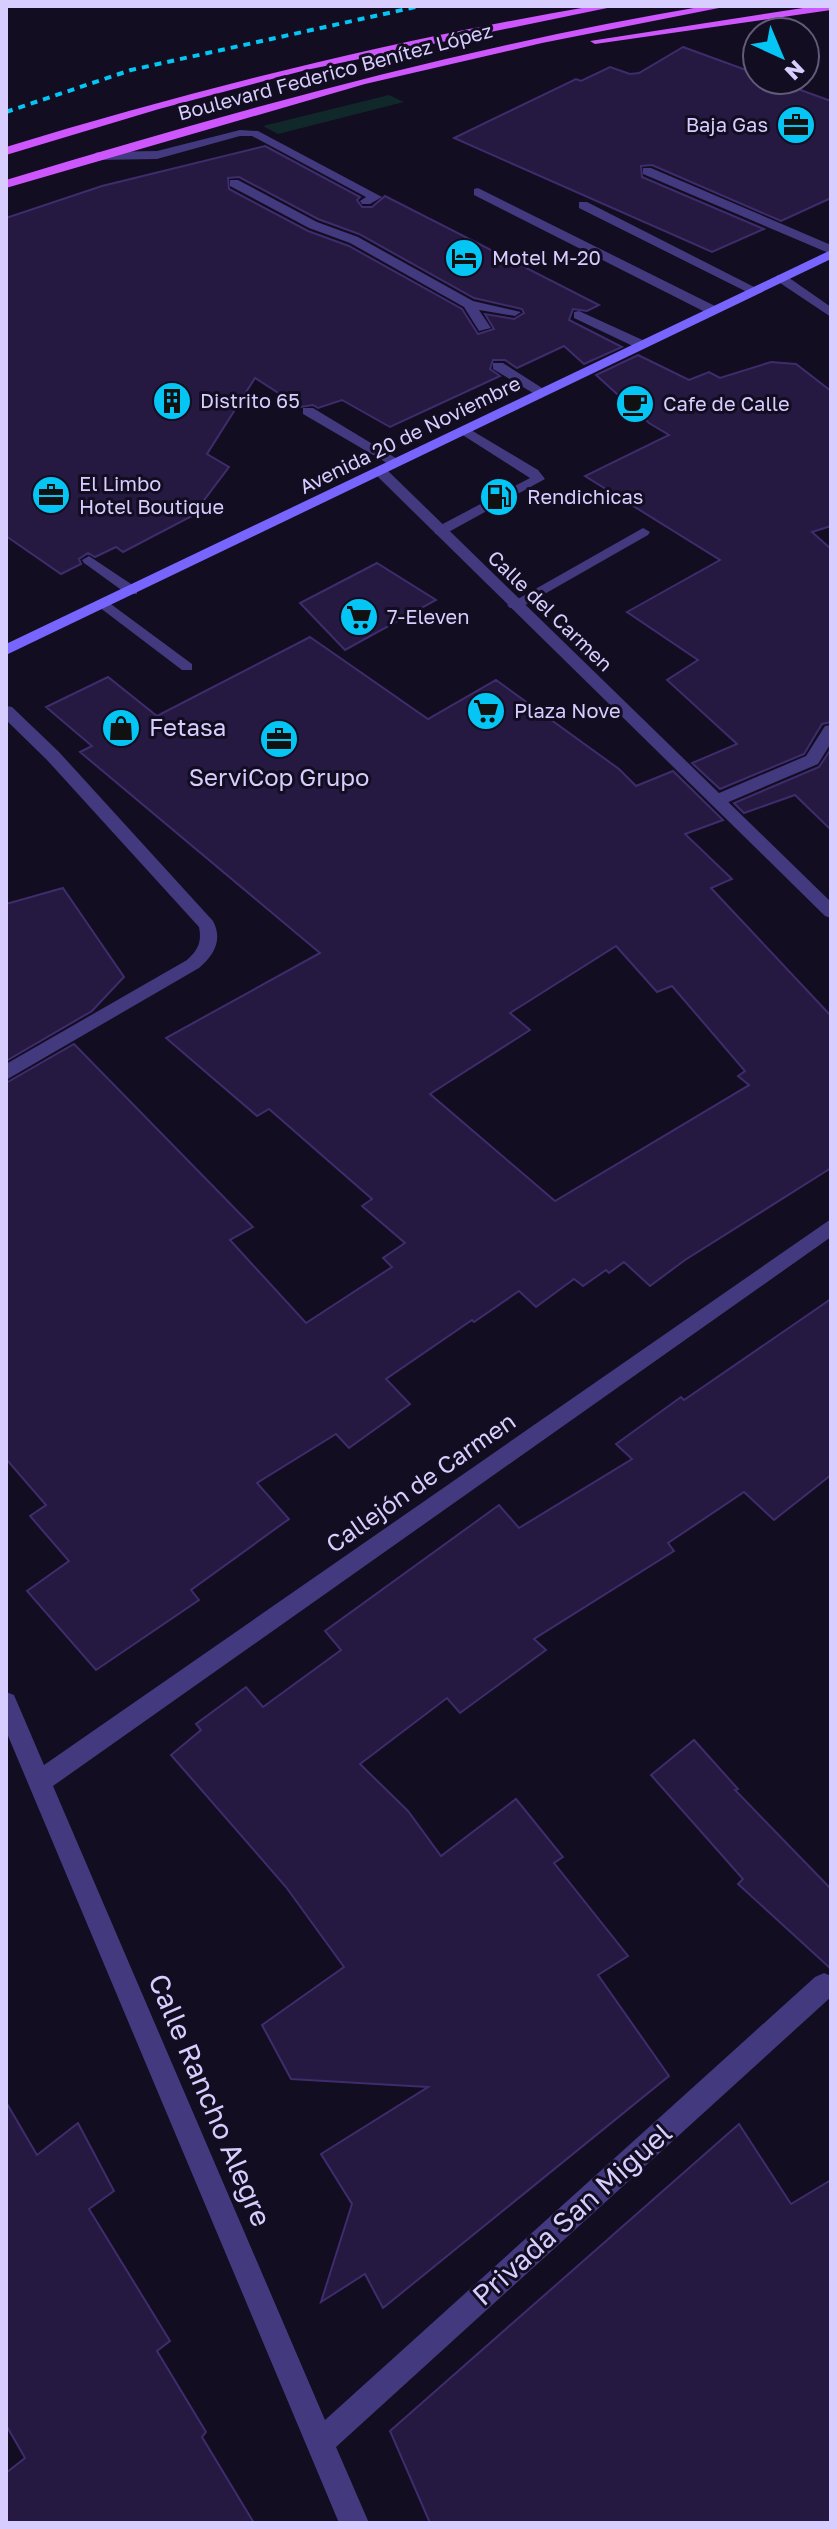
<svg xmlns="http://www.w3.org/2000/svg" width="837" height="2529" font-family="'Golos Text',sans-serif">
<style>
.green{fill:#10282a}
.building{fill:#251941;stroke:#3e2c6c;stroke-width:2;fill-rule:evenodd}
.lines{fill:none;stroke-linecap:round;stroke-linejoin:round}
.lane{fill:#42397e;fill-rule:evenodd}
.street{fill:#42397e;fill-rule:evenodd}
.secondary{fill:#7765fd;fill-rule:evenodd}
.primary{fill:#cd56fc;fill-rule:evenodd}
.rail{stroke:#04c5f3;stroke-width:4;stroke-dasharray:7 6;stroke-linecap:butt}
.labels{text-anchor:middle;stroke-width:6;stroke-linejoin:round;paint-order:stroke}
.far-street-label{font-size:20px;fill:#d7cdfe;stroke:#120d20}
.far-poi-label{font-size:20px;fill:#d7cdfe;stroke:#120d20;text-anchor:start}
.poi-label{font-size:24px;fill:#d7cdfe;stroke:#120d20;text-anchor:start}
.street-label{font-size:24px;fill:#d7cdfe;stroke:#120d20}
.near-street-label{font-size:28px;fill:#d7cdfe;stroke:#120d20}
</style>
<rect width="100%" height="100%" fill="#120d20"/>
<path class="green" d="M389 95 404 102 278 134 263 126Z"/>
<g class="building">
<path d="M683 47 757 74V80H773L831 101V198L781 221 652 165 641 166 642 177 764 229 712 252 454 138 576 79 581 81 610 67 630 74 639 73Z"/>
<path d="M265 146 360 197 357 200 362 207H372L385 196 599 305 587 311 573 309 569 320 622 347 584 364 564 346 517 368 505 360H493L490 369 500 376 390 427 342 400 318 408 313 405 300 407 255 378 207 454 229 467 192 516 123 552 116 547 95 557 88 553 79 559 81 564 61 574 6 536V218L102 186ZM239 177 318 219 359 234 474 298 522 309 524 313 514 319 485 314 494 329 478 334 462 309 349 246 308 231 229 189 228 178Z"/>
<path d="M638 355 689 380 709 372 720 378 771 362 796 364 831 391V526L812 532 831 549V722L822 724 804 754 720 789 692 763 737 744 667 680 698 660 627 612 720 560 585 476 669 435 649 423 596 375Z"/>
<path d="M377 563 436 600 345 650 300 603Z"/>
<path d="M310 637 428 719 496 680 619 769 636 786 673 771 723 820 685 834 732 879 711 888 831 1016V1168L685 1260 650 1286 624 1262 609 1273 606 1270 583 1286 574 1279 536 1307 519 1291 474 1322 472 1320 386 1379 410 1404 349 1448 336 1434 257 1483 289 1519 191 1590 199 1600 96 1670 27 1591 69 1561 30 1516 46 1505 6 1459V1083L74 1044 253 1227 230 1240 306 1323 392 1267 383 1258 405 1243 362 1206 372 1199 269 1109 257 1116 166 1038 320 953 80 752 92 746 46 707 108 677 157 716ZM616 946 657 992 672 986 745 1071 738 1076 749 1085 555 1201 430 1094 530 1030 510 1013Z"/>
<path d="M831 749V830L795 795 744 813 734 803 819 767Z"/>
<path d="M63 888 124 977 92 1011 6 1061V904Z"/>
<path d="M831 1299V1475L774 1520 744 1492 668 1543 674 1551 534 1639 546 1650 460 1713 447 1698 360 1764 408 1811 441 1856 516 1799 563 1857 554 1863 628 1956 598 1975 669 2076 383 2308 365 2274 321 2302 352 2204 321 2154 428 2087 291 2079 262 2025 344 1967 286 1887 171 1755 201 1730 196 1724 246 1687 263 1707 341 1650 325 1631 499 1505 519 1528 632 1459 616 1444 681 1397 684 1400Z"/>
<path d="M694 1740 738 1789 735 1790 831 1889V1969L738 1884 743 1879 651 1775Z"/>
<path d="M6 2102 37 2155 78 2123 114 2191 89 2209 170 2341 157 2351 206 2432 202 2437 254 2523H6V2473L25 2458 6 2425Z"/>
<path d="M739 2124 791 2204 831 2180V2523H430L390 2431Z"/>
</g>
<g class="lines">
<g class="lane">
<path d="M240 130 258 131 382 197 370 204H362L360 201 366 197 252 136H240L157 159 97 160 91 156 97 152 157 151Z"/>
<path d="M643 168H651L831 245V254L643 174Z"/>
<path d="M230 180H238L317 222 358 237 473 301 521 312 515 316 479 310 491 328 479 331 464 307 350 243 309 228 230 186Z"/>
<path d="M478 188 719 308 720 311 709 314 474 195V189Z"/>
<path d="M579 202H587L762 291 751 294 579 208Z"/>
<path d="M579 311 647 342 649 345 637 348 574 318V312Z"/>
<path d="M493 363H503L550 393 538 396 493 369Z"/>
<path d="M303 408H313L404 463 392 466 303 414Z"/>
<path d="M466 427 538 470 545 479 445 534H435V528L530 478 461 434V428Z"/>
<path d="M643 528 650 532 648 535 520 608H510L507 605Z"/>
<path d="M89 556 137 588V594H127L84 563 82 560Z"/>
<path d="M104 599 192 664V670H182L99 607V601Z"/>
<path d="M6 706 12 707 59 752 213 921C223 940 214 955 199 968L6 1080V1064L187 960C198 950 202 942 199 927L47 760 6 720Z"/>
<path d="M831 725V743L818 764 724 804H712L710 800 712 796 806 756 825 726Z"/>
</g>
<g class="street">
<path d="M777 275H785L831 307V317L777 281Z"/>
<path d="M380 467 385 468 831 902V918L825 916 375 474V468Z"/>
<path d="M831 1219V1237L53 1786 325 2420 815 1977 824 1973 831 1976V1997L336 2447 369 2523H339L6 1731V1692L14 1695 44 1765Z"/>
</g>
<path class="secondary" d="M831 250V259L6 655V644Z"/>
<g class="primary">
<path d="M593 6H617L306 70 159 109 6 155V147C199 88 394 40 593 6Z"/>
<path d="M705 6H729L542 43 365 84 6 188V180C236 110 468 46 705 6Z"/>
<path d="M816 6H831V10L595 44 590 41Z"/>
</g>
<path class="rail" d="M6 112 131 70 420 6"/>
</g>
<defs>
<g id="office-disc" transform="scale(2)"><circle r="9.5" fill="#04c5f3" stroke="#120d20"/><path d="M-6-3h4V-5.5h4V-3h4V5H-6ZM-1-4.5V-3h2v-1.5ZM-6 0V1H6V0Z" fill="#111"/></g>
<g id="hotel-disc" transform="scale(2)"><circle r="9.5" fill="#04c5f3" stroke="#120d20"/><path d="M-6-4.5h1.5V1H6V5H4.5V3h-9V5H-6ZM-4 0a1.8 1.8 0 1 1 3.6 0ZM.5 0V-2.5h3Q6-2.5 6 0Z" fill="#111"/></g>
<g id="building-disc" transform="scale(2)"><circle r="9.5" fill="#04c5f3" stroke="#120d20"/><path d="M-4-6H4V6H1V3H-1V6H-4ZM-2.5-4.3h1.7v1.8h-1.7ZM.8-4.3h1.7v1.8H.8ZM-2.5-1h1.7V.8h-1.7ZM.8-1h1.7V.8H.8Z" fill="#111"/></g>
<g id="cafe-disc" transform="scale(2)"><circle r="9.5" fill="#04c5f3" stroke="#120d20"/><path d="M-5.5-4.5H6V0H3Q3 3.5 0 3.5H-2.5Q-5.5 3.5-5.5 0ZM3-3.2v2h1.7v-2ZM-6 4.5H4V6H-6Z" fill="#111"/></g>
<g id="fuel-disc" transform="scale(2)"><circle r="9.5" fill="#04c5f3" stroke="#120d20"/><path d="M-5.5-6h7V0h2V4h1.3V-2.5L3-4.5l.8-.8L6-3V5H2.5V1h-1V6h-7ZM-4.2-4.7v3.2H.2V-4.7Z" fill="#111"/></g>
<g id="supermarket-disc" transform="scale(2)"><circle r="9.5" fill="#04c5f3" stroke="#120d20"/><path d="M-6-5.5h2.5l.6 2H6L4.5 2H-2.5L-4.4-4H-6ZM-1.5 3.2a1.3 1.3 0 1 0 .1 0ZM3 3.2a1.3 1.3 0 1 0 .1 0Z" fill="#111"/></g>
<g id="shop-disc" transform="scale(2)"><circle r="9.5" fill="#04c5f3" stroke="#120d20"/><path d="M-5-2.5h2.3a2.7 3.5 0 0 1 5.4 0H5L5.5 6h-11ZM-1.5-2.5h3a1.5 2.3 0 0 0-3 0Z" fill="#111"/></g>
</defs>
<g fill-rule="evenodd">
<use href="#office-disc" x="796" y="125"/>
<use href="#hotel-disc" x="464" y="258"/>
<use href="#building-disc" x="172" y="401"/>
<use href="#cafe-disc" x="635" y="404"/>
<use href="#office-disc" x="51" y="495"/>
<use href="#fuel-disc" x="499" y="497"/>
<use href="#supermarket-disc" x="359" y="617"/>
<use href="#supermarket-disc" x="486" y="711"/>
<use href="#shop-disc" x="121" y="728"/>
<use href="#office-disc" x="279" y="739"/>
</g>
<g class="labels">
<g class="far-street-label">
<text transform="translate(335 72) rotate(-15)" y="7">Boulevard Federico Benítez López</text>
<text transform="translate(410 435) rotate(-26)" y="7">Avenida 20 de Noviembre</text>
<text transform="translate(550 611) rotate(44)" y="7">Calle del Carmen</text>
</g>
<g class="far-poi-label">
<text x="768" y="132" text-anchor="end">Baja Gas</text>
<text x="492" y="265">Motel M-20</text>
<text x="200" y="408">Distrito 65</text>
<text x="663" y="411">Cafe de Calle</text>
<text x="79" y="491">El Limbo<tspan x="79" dy="23">Hotel Boutique</tspan></text>
<text x="527" y="504">Rendichicas</text>
<text x="387" y="624">7-Eleven</text>
<text x="514" y="718">Plaza Nove</text>
</g>
<g class="poi-label">
<text x="149" y="736">Fetasa</text>
<text x="279" y="786" text-anchor="middle">ServiCop Grupo</text>
</g>
<g class="street-label">
<text transform="translate(421 1483) rotate(-35)" y="8">Callejón de Carmen</text>
</g>
<g class="near-street-label">
<text transform="translate(210 2100) rotate(67)" y="10">Calle Rancho Alegre</text>
<text transform="translate(572 2214) rotate(-42)" y="10">Privada San Miguel</text>
</g>
</g>
<rect width="837" height="2529" fill="none" stroke="#d7cdfe" stroke-width="16"/>
<g transform="translate(781 56) rotate(136)"><circle r="38" fill="#120d20" stroke="#615a79" stroke-width="2"/>
<path d="M0-6L14 30L0 20L-14 30Z" fill="#04c5f3"/>
<text y="-12" font-size="22" font-weight="bold" text-anchor="middle" fill="#d7cdfe">N</text>
</g>
</svg>
